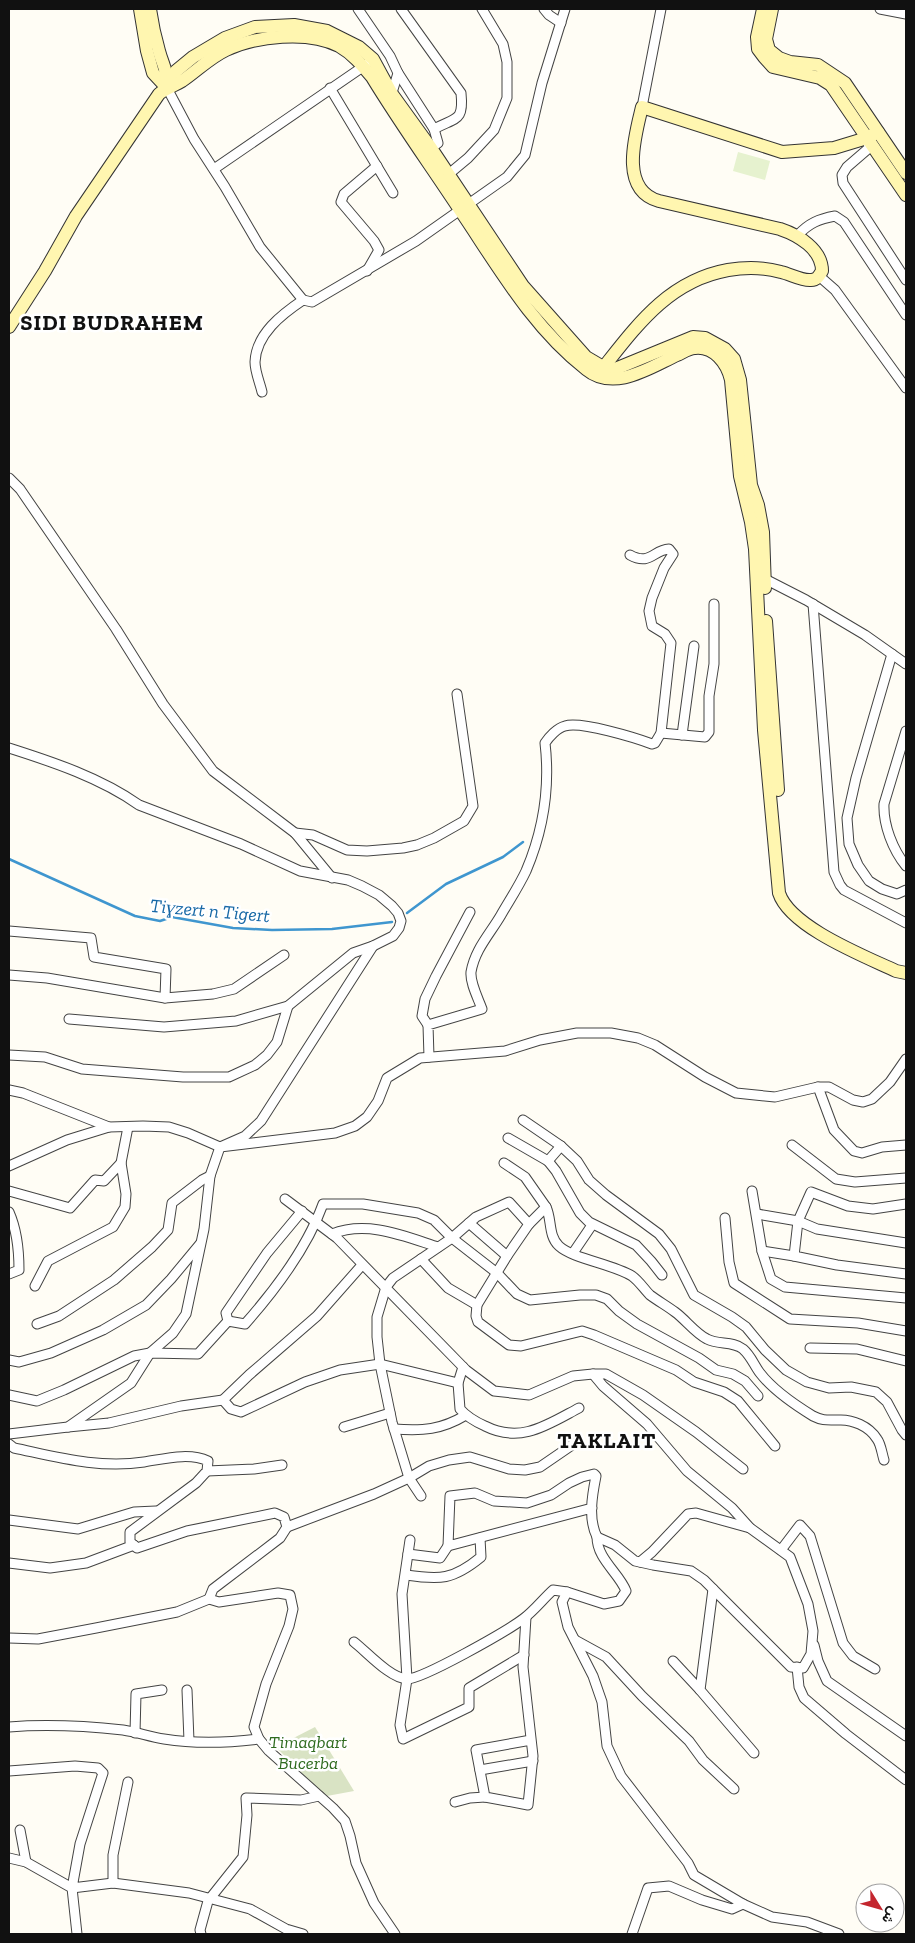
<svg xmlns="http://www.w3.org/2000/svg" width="915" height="1943" font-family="'Zilla Slab',Vazirmatn,serif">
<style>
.cemetery{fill:#d9e3c4}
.pitch{fill:#e6f2cf}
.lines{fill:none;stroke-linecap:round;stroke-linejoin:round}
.stream{stroke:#3f96cf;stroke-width:2.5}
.street-casing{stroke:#444;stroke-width:11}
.secondary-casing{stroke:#333;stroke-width:14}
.street{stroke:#fff;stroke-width:9}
.secondary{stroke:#fff6b0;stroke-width:12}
.labels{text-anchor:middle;stroke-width:5;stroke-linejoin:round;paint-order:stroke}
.park-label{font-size:18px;font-style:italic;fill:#2f6b1f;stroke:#fff}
.water-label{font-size:19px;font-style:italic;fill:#1768a6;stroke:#fff}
.district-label{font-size:22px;font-weight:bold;letter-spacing:1px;fill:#111;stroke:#fff}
</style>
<rect width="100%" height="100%" fill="#fffdf5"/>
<path class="cemetery" d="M315 1727 354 1791 327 1796 309 1781 276 1747Z"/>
<path class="pitch" d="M738 152 770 161 765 180 733 171Z"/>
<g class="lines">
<g class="stream">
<path d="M9 859 135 916 160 921 172 917 233 928 272 930 332 929 392 922"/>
<path d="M407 913 446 884 503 857 523 842"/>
</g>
<g class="street-casing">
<g id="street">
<path d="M358 9 390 56 398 73 391 96"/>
<path d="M544 9 549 15 561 23"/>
<path d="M880 9 906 14"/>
<path d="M398 73 434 129C456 117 464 122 461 93L401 9"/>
<path d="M167 88 194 139 225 187 260 247 303 300"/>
<path d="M330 88 393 193"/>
<path d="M642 107 661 9"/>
<path d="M868 141 869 148 847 167 842 175 843 183 906 280"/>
<path d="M431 148 438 143 434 129"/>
<path d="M214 169 367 64"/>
<path d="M444 178 468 158 494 130 507 98V62L503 44 482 9"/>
<path d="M798 235C809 223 819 219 835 216L844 222 906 315"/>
<path d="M367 271 379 250 374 241 341 202 344 194 377 166"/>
<path d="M819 276 835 290 906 388"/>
<path d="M262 392C260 383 255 372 255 362 256 334 282 314 303 300L312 302 416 241 507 177 525 155 542 83 565 9"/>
<path d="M9 478 20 489 116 629 163 704 213 771 295 833 332 878"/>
<path d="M761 577 806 600 865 635 906 664"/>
<path d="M813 604 834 872 840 885 844 890 906 923"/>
<path d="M892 654 856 778 847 818 849 844 858 865 869 881 882 889 897 894 906 890"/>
<path d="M906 731 884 804C883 825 893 850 906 866"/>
<path d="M661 733 705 737 709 732V696L714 664V604"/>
<path d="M682 735 694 646"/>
<path d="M9 748C53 762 101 778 139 805L241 844 300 871 348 880 362 886 379 895 392 906 398 913 401 921 399 928 393 936 373 946 353 953 288 1006 236 1021 164 1027 69 1019"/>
<path d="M295 833 313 835 347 850 367 851 403 848 417 845 434 838 464 821 473 806 457 694"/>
<path d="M9 931 91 938 94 957 166 969 165 998"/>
<path d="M9 975 47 978 165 998 213 994 234 989 284 955"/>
<path d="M428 1025 422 1016 425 999 436 976 470 912"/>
<path d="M9 1055 45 1057 82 1069 183 1077H229L255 1065 267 1055 277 1042 288 1006"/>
<path d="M429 1057 428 1025 482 1009C478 998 470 983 471 972 475 949 490 934 501 915 509 901 519 886 526 871 543 831 550 786 545 743 549 737 557 728 565 726 581 721 636 738 652 744L655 743 661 733 671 643 665 634 652 626 649 611 652 598 664 568 673 554 669 549C653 550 650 566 630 555"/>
<path d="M818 1087 834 1130 854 1151 862 1153 882 1147 906 1145"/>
<path d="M9 1090 23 1093 109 1127 143 1126 169 1127 188 1133 220 1147 335 1133 355 1126 367 1117 378 1101 387 1078 420 1058 505 1051 540 1040 577 1033H611L638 1038 655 1045 705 1077 736 1093 775 1097 818 1087H829L853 1100 863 1102 872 1099 890 1082 906 1059"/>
<path d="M523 1120 561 1146 577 1161 589 1180 606 1195 659 1234 671 1249 694 1295 732 1317 746 1327 765 1350 786 1370 807 1382 829 1388 851 1387 876 1392 887 1402 902 1430 906 1435"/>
<path d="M508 1138 548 1161 556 1171 580 1213 589 1222 636 1245 651 1261 662 1275"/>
<path d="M792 1145 836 1179 855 1182 906 1178"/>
<path d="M548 1161 561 1146"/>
<path d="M121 1163 128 1127"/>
<path d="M504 1163 525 1177 546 1207"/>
<path d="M9 1166 67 1140 109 1127"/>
<path d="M9 1191 70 1208 95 1180 104 1181 121 1163 126 1194 125 1207 113 1227 48 1261 35 1286"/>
<path d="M752 1191 762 1251 771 1279 785 1287 906 1298"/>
<path d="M285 1199 337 1238 466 1370 494 1391 529 1395 573 1376 593 1374"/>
<path d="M906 1204 873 1209 848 1206 811 1192 798 1221 794 1256 837 1265 906 1274"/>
<path d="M9 1212C17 1230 19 1250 19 1270L9 1274"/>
<path d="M757 1214 798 1221 817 1229 906 1243"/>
<path d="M725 1218 729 1262 734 1283 790 1319 858 1323 906 1331"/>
<path d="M469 1223 507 1256"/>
<path d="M529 1224 546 1207C552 1219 548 1236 559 1246 573 1259 613 1264 632 1276 639 1281 644 1289 650 1295 658 1301 667 1306 675 1312 686 1320 695 1333 707 1339 718 1345 733 1341 743 1349 751 1356 754 1365 760 1373 773 1390 795 1405 813 1416 823 1421 827 1420 838 1420 852 1419 869 1426 877 1439 881 1444 882 1454 884 1460"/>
<path d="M332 1234C367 1220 404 1236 438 1247"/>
<path d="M762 1251 794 1256"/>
<path d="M573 1253 592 1225"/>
<path d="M421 1259 448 1288 477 1305"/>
<path d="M362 1265 317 1316 249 1375 223 1400 231 1409 241 1412 305 1382 340 1370 380 1364 458 1383"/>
<path d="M228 1321 226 1313 267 1253 302 1211"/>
<path d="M37 1324 59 1316 114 1280 152 1247 168 1230 172 1203 202 1180 210 1176"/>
<path d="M810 1348 857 1349 906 1361"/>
<path d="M9 1360 19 1362 51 1353 103 1330 146 1305 171 1279 200 1244"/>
<path d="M463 1367 458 1383 460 1409C467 1417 476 1422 485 1426 521 1444 547 1425 579 1408"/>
<path d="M9 1395 37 1401 64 1390 134 1356 150 1353 198 1354 228 1321 245 1324C276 1289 307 1248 323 1204H363L418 1213 434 1220 452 1238 497 1273 517 1294 530 1300 580 1295H596L607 1299 619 1311 637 1324 699 1358 716 1370 733 1374 745 1381 758 1396"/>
<path d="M68 1427 109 1423 181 1406 223 1400"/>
<path d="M344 1427 390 1413"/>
<path d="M394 1429C423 1431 441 1430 466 1415"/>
<path d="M9 1434 68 1427 131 1383 150 1353 173 1333 186 1314 204 1229 210 1176 220 1147 245 1136 261 1121 373 946"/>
<path d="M9 1444 14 1448C57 1457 99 1469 144 1462 164 1459 189 1452 208 1461L207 1471 196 1483 130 1532V1542L137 1548 187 1531 275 1513 284 1517 287 1527 280 1538 213 1589 209 1599 219 1602 278 1593 290 1595 293 1609 289 1626 266 1684 254 1727 259 1739 269 1751 333 1808 345 1821 350 1836 356 1863 374 1903 395 1934"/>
<path d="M743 1469 696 1432 643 1395 606 1374H593L603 1386 647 1424 687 1471 732 1508 750 1528 790 1557 808 1604 813 1631 811 1654 803 1668 791 1667 704 1580 691 1571 653 1565 635 1561 615 1545 597 1537C597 1559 619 1573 626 1591L619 1601 604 1604 567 1592 562 1602 568 1627 593 1676 602 1702 607 1746 621 1776 688 1863 694 1875 743 1904 772 1917 807 1922 839 1934"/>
<path d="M207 1471 254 1469 282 1465"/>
<path d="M421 1496 409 1478 392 1422 380 1364 377 1337V1317L386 1287 393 1278 452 1238 476 1217 509 1202 529 1224 507 1256 477 1305 476 1316 478 1322 509 1345 521 1346 582 1331 594 1335 676 1370 694 1382 724 1392 738 1401 775 1446"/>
<path d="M592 1508 448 1546 450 1496 475 1493 494 1501 527 1503 551 1495 569 1483 582 1477 594 1474 596 1476C592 1496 588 1519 597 1537"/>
<path d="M9 1520 78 1529 134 1512 156 1511"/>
<path d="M287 1527 374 1494 409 1478 429 1466 449 1460 470 1457 509 1469 525 1470 540 1467 575 1443"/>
<path d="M410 1540 402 1594 407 1679 400 1725 403 1739 469 1707V1688L524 1655"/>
<path d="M781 1550 800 1525 810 1536 843 1643 853 1656 875 1669"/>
<path d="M408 1554 440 1558 448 1546"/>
<path d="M640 1562 652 1552 688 1514 696 1513 750 1528"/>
<path d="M9 1563 50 1568 86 1563 134 1545"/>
<path d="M406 1575C440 1580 453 1580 481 1557L480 1538"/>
<path d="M713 1589 700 1690 754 1753"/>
<path d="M526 1617 523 1667 533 1756 528 1805 485 1797 476 1750 531 1740"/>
<path d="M9 1638 38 1639 96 1628 177 1612 209 1599"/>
<path d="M575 1640 606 1657 642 1696 689 1741 703 1760 734 1789"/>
<path d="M354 1642C368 1653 390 1678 407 1679 423 1679 507 1631 523 1619 534 1611 543 1599 553 1590L567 1592"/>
<path d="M814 1645 818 1661 827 1681 906 1736"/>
<path d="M673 1661 700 1690"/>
<path d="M797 1667 799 1687 804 1698 846 1734 906 1780"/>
<path d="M187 1690 189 1741"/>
<path d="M9 1727C46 1724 86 1726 123 1730 137 1732 150 1737 164 1739 196 1744 227 1743 259 1739"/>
<path d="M135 1733 136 1694 162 1690"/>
<path d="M480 1770 533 1761"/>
<path d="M9 1771 75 1766 98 1768 103 1773 80 1844 72 1888 113 1883 189 1893 250 1909 286 1929 303 1934"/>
<path d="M455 1802 470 1798 485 1797"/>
<path d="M20 1830 26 1862"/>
<path d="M9 1858 26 1862 72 1888 77 1934"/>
<path d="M113 1883V1855L128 1782"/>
<path d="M201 1934 200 1930 208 1901 243 1857 247 1815 246 1798 301 1800 319 1796"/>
<path d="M632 1934 648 1888 669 1886 702 1900 732 1909 743 1904"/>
</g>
</g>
<g class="secondary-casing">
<g id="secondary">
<path d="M140 9 147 51 153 73 167 88"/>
<path d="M150 9C152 23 155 37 159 51 163 66 167 68 167 85"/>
<path d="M763 9 757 37 758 49 764 57 773 67 820 78 831 85 906 195"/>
<path d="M772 9 766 39 769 50 779 58 790 62 818 65 845 83 906 173"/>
<path d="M167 88 176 71 193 57 225 38 255 27 294 25 327 31 359 47 373 59 392 94 431 148 523 286 586 357 603 367 615 369 693 337 705 338 725 349 734 359 740 380 751 485 758 505 763 532 765 588"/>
<path d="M9 327 45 271 76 216 159 94C166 88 174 86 182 81 197 71 209 58 226 50 256 36 308 30 339 46 353 54 362 65 372 77 400 123 431 166 460 210 498 266 532 327 586 369 614 392 649 368 677 355 682 353 689 348 695 348 714 346 727 363 731 380L740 476 751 522 755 549 764 730 779 893C790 927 864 956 896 971L906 973"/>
<path d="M599 373C635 328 667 281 728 270 746 267 763 267 781 272 790 274 802 281 811 280 817 280 819 276 822 271 822 249 798 235 780 229L659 201C619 190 635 136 642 107L782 152 834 148 867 138 878 132"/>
<path d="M766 621 778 790"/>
</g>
</g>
<use href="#street" class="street"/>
<use href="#secondary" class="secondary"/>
</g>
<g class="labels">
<g class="park-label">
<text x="308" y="1748">Timaqbart<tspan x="308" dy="21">Bucerba</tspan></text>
</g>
<g class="water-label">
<text transform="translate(210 910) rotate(5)" y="7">Tiɣzert n Tigert</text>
</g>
<g class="district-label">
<text x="112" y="330">SIDI BUDRAHEM</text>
<text x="607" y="1448">TAKLAIT</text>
</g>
</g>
<rect width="915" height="1943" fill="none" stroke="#111111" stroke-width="20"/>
<g transform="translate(880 1908) rotate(127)"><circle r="24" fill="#ffffff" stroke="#a0a0a0"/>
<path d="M0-4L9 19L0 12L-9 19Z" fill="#c4262e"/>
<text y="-8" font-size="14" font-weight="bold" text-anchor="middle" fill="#111111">ش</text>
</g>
</svg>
